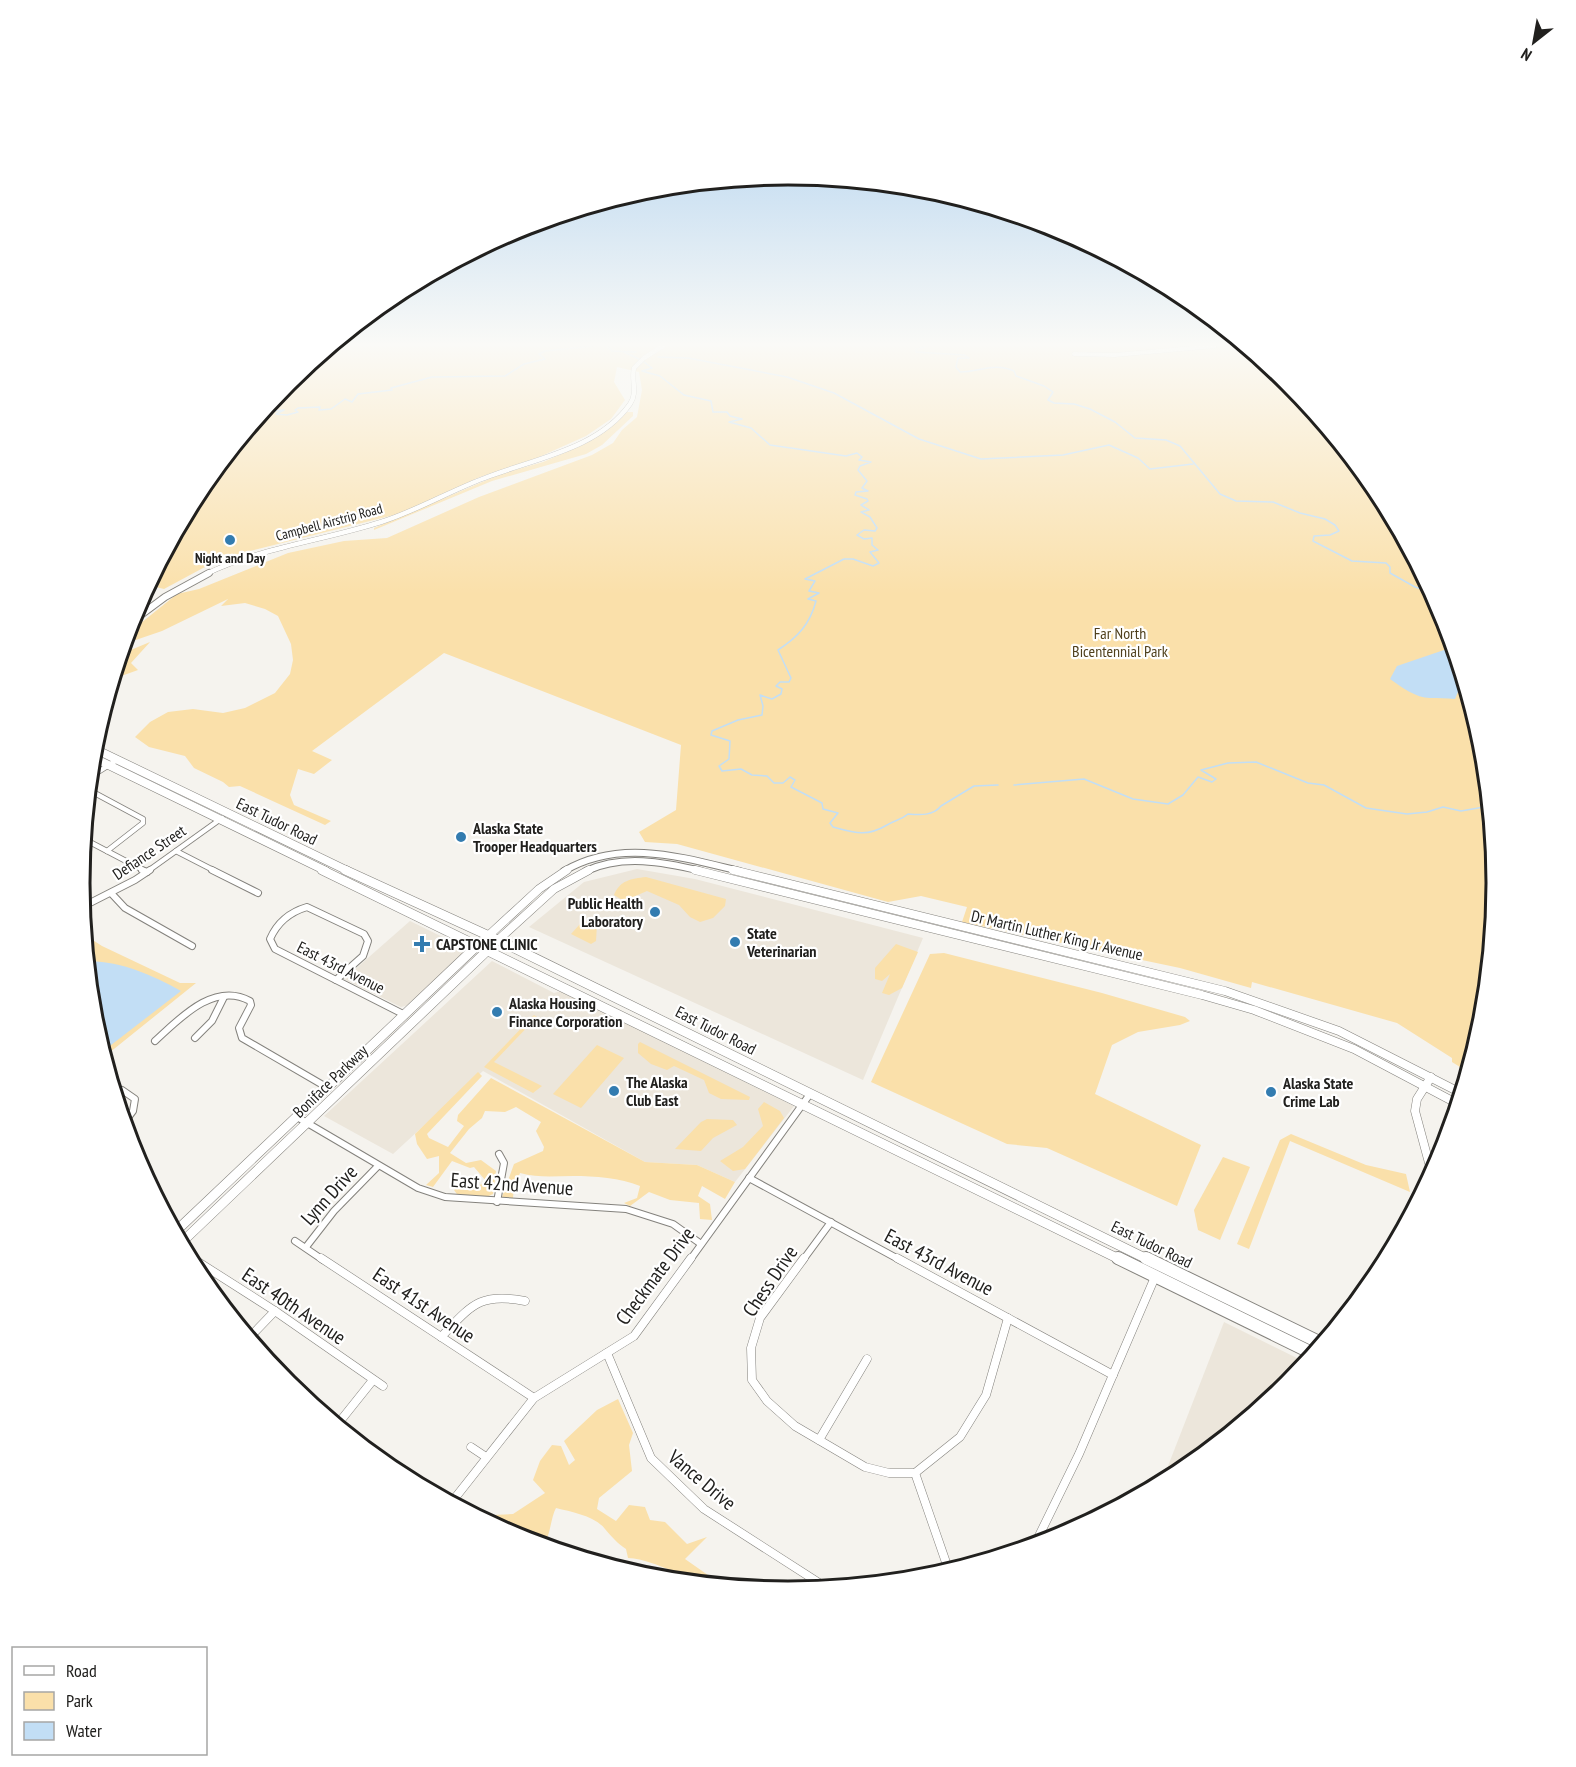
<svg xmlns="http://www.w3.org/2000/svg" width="1576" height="1767" font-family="'PT Sans Narrow',sans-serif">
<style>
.built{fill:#ece6db}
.green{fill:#fae0aa}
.water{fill:#c2def5}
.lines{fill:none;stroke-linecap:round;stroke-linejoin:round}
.stream{stroke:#c2def5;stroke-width:1.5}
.minor-far3-casing{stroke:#84827d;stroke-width:4.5}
.minor-far2-casing{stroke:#84827d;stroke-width:6}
.minor-far1-casing{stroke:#84827d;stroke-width:8}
.minor-casing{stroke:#84827d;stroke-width:9}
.tertiary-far2-casing{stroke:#84827d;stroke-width:5}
.tertiary-far1-casing{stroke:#84827d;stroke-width:8}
.tertiary-casing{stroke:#84827d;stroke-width:9}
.primary-far2-casing{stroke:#84827d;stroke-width:9}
.primary-far1-casing{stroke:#84827d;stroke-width:10}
.primary-casing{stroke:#84827d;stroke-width:14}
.minor-far3{stroke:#fff;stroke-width:4}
.minor-far2{stroke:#fff;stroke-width:4.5}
.minor-far1{stroke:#fff;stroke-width:6}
.minor{stroke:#fff;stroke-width:8}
.tertiary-far2{stroke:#fff;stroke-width:4.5}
.tertiary-far1{stroke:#fff;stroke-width:6}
.tertiary{stroke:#fff;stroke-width:8}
.primary-far2{stroke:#fff;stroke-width:8}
.primary-far1{stroke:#fff;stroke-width:9}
.primary{stroke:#fff;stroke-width:12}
.poi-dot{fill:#337cb0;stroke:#fff;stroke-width:2}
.labels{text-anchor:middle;stroke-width:4.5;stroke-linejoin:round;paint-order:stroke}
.far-street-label{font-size:14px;fill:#21201e;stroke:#fff}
.far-poi-label{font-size:14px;font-weight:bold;fill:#21201e;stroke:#fff}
.park-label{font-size:16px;fill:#4f3f1c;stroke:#fff}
.street-label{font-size:16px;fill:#21201e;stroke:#fff}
.poi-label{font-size:16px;font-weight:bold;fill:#21201e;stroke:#fff;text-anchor:start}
.near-street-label{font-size:20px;fill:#21201e;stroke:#fff}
.rim{fill:none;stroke:#21201e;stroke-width:3}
</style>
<rect width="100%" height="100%" fill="#f5f3ee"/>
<g class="built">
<path d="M637 869 695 879 923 938 863 1080 529 927 584 882Z"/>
<path d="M410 921 463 947V953L409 1005 401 1007 344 979Z"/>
<path d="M492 961 554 993 561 991 794 1106 735 1182 697 1165 645 1162 483 1071 393 1154 324 1116Z"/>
<path d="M1224 1322 1307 1363 1289 1385 1181 1473 1161 1484Z"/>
</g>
<g class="green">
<path d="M331 346H1245L1289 383 1377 490 1443 613 1483 746 1496 884 1483 1022 1468 1072 1452 1062V1058L1397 1023 1252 982 1251 988 1180 968 962 922 967 907 921 896 888 902 677 844 645 842 639 832 676 810 681 745 444 653 312 751 332 760 314 774 298 769 290 795 294 805 331 821 325 825 240 786 229 787 223 782 194 768 185 756 149 747 135 737 150 722 168 712 193 709 223 713 245 708 275 693 290 674 293 660 291 644 278 616 265 609 245 603 221 606 228 599 162 631 124 644 126 635 177 594 199 589 288 553 344 541 387 538 479 497 592 455 613 443 622 430 637 417 642 390 639 372 617 367 614 382 625 400 611 419 586 436 537 458 480 477 398 514 242 553 203 568 164 589 148 585 199 490 287 382Z"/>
<path d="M627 412H633V416L602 445 586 454 492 481 374 530V528L501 474 543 462 564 453 603 433Z"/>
<path d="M150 642 131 663 138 670 113 679 121 654Z"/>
<path d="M646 877 726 899 725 906 713 918 700 922 690 917 679 905 647 891 624 901 614 895C620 880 631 879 646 877Z"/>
<path d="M587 922 597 924 596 941 591 944 571 934 581 923Z"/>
<path d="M88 937 102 946 180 983H196L104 1057 93 1021 85 939Z"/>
<path d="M896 944 918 952 902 988 889 995 882 993 890 974 882 981 875 979V968Z"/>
<path d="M944 953 1102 993 1185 1017 1190 1021 1180 1025 1138 1032 1112 1045 1095 1094 1201 1145 1177 1206 1047 1148 1007 1144 871 1082 930 954Z"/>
<path d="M534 1015 537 1017 494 1062 542 1086 533 1093 484 1067Z"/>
<path d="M640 1042 750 1097 749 1100 721 1099 709 1093 704 1080 674 1066 667 1070 651 1064 638 1053V1044Z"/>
<path d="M597 1045 624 1058 581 1108 553 1094Z"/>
<path d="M478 1072 482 1076 427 1134 429 1138 448 1147 464 1126 457 1121 458 1115 491 1078 645 1162 697 1165 735 1182 725 1199 702 1186 698 1196 710 1204 712 1220 700 1219 699 1203 670 1200 649 1192 630 1206 624 1203 637 1198 640 1186C620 1178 595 1176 573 1176 555 1176 538 1178 520 1173L514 1187 513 1198 502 1197 514 1164 543 1151 544 1147 536 1131 541 1122 516 1107 505 1112 485 1111 482 1118 469 1129 450 1153 466 1163 481 1160 496 1171 493 1194 482 1199 459 1197 454 1190 462 1183 472 1190 486 1181 474 1167 470 1168 452 1161 433 1187 426 1185 439 1173V1156L427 1159 417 1144 415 1134Z"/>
<path d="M764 1102 780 1111 784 1118 745 1169 733 1171 720 1161 743 1147 763 1126 758 1109Z"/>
<path d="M707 1119 733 1120 737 1125 713 1138 701 1151 675 1149 701 1122Z"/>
<path d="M1291 1134 1366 1165 1406 1174 1410 1192 1290 1141 1249 1249 1237 1244 1280 1140Z"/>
<path d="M1223 1157 1250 1167 1220 1240 1198 1230 1194 1210Z"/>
<path d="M618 1399 633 1433 629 1445 632 1471 599 1498 597 1509 616 1521 629 1505 645 1507 650 1520 665 1522 687 1544 707 1537 685 1559 715 1580 718 1585C686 1582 659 1560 628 1558L626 1549C617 1543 612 1537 605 1529 595 1516 572 1512 556 1508 550 1519 551 1537 542 1546L517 1538 492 1525 493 1515 513 1514 545 1493 533 1480 540 1461 552 1445 561 1446 569 1465 575 1460 564 1441 597 1410Z"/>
</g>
<g class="water">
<path d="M1444 650 1455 654 1463 680 1455 699C1446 698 1439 698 1430 698 1416 698 1401 687 1390 679L1397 666Z"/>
<path d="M87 961C121 961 152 975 181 991L102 1052 93 1021Z"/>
</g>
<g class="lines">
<g class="stream">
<path d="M607 346 612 351 636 352"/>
<path d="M928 346 916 349V352L964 355 969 358H958L956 367 960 372C980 372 994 362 1014 371L1016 376 1044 386 1053 392 1048 400 1054 403 1074 404 1090 409 1115 422 1135 438 1166 440 1180 446 1220 494 1236 501 1273 502 1300 513 1325 519 1335 525 1339 531 1330 535 1314 536 1313 541 1352 561 1386 563 1390 567V573L1415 587 1432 592"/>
<path d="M624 352 639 359"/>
<path d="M658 357 688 358 787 377 834 393 919 439 981 459 1063 455 1109 445 1138 458 1150 469 1193 464"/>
<path d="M644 362 652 368 642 371 660 376 684 395 711 401 713 412H727L730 416 742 419 729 422 751 428 770 445 846 456 857 453 862 457 859 460 871 462 860 466 858 470 867 481 862 488 868 491 856 492 855 495 867 499 868 501 861 505 869 510 861 512 870 517 877 528 875 531 864 530 857 535 864 539 872 538V545L878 550 870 552 879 563 873 566 853 559H844L805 579 815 581 809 591 819 593 808 599 816 601C810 624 798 637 778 650L791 678 789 682H780L776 686 782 689 781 694 772 699 760 695 763 706 762 715 738 720 712 731 711 735 730 741 729 759 719 766 722 771 741 769 752 775 767 776 774 783H783L790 777 795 780 791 787 822 803 823 809 838 813 830 823 833 827C855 833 867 837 887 825 895 820 901 820 908 814 920 815 933 816 941 806L974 786 998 785"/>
<path d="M263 412 284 410 276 414 287 415 298 412 295 410 298 408 320 407 319 410 331 409 345 399 352 402 358 394 392 390 391 388 432 377 505 376 524 364 545 359 539 354 545 351 593 346"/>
<path d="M1014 785 1084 779 1133 799 1168 804 1183 795 1198 777 1212 782 1216 779 1201 770 1228 763 1256 762 1308 783 1324 785 1366 808 1407 814 1427 812 1443 807 1461 811 1484 807 1490 818"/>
</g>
<g class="minor-far3-casing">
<path id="minor-far3" d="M1074 354 1115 355 1215 346"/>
</g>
<g class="minor-far2-casing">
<g id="minor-far2">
<path d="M90 777 117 760"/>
<path d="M89 790 143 819V823L107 851"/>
<path d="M84 839 145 871"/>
<path d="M176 851 215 871"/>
<path d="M148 871 222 818"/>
</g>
</g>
<g class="minor-far1-casing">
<g id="minor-far1">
<path d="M142 870 147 872"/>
<path d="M212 870 258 893"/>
<path d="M111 893 125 908 192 946"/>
<path d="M82 907 135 880 150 870"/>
<path d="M307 907 364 934 368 941 363 956 336 980 275 949 270 939C277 923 290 912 307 907Z"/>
<path d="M336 980 405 1015"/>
<path d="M195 1038 212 1021 224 997"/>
<path d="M155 1041C179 1019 214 981 250 1001L251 1005 239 1028 242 1038 328 1088"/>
<path d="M122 1090 135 1099 133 1111 124 1123"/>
<path d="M297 1117 418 1188 445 1197 626 1209 673 1224 701 1244"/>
<path d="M749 1178 900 1260"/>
<path d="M497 1202 504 1163 499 1154"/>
<path d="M295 1241 323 1260"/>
<path d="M306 1247 334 1211 378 1166"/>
<path d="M186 1254 195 1260"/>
<path d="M690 1260 810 1094"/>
<path d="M803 1260 831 1222"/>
</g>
</g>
<g class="minor-casing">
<g id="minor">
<path d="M192 1258 275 1311 383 1386"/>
<path d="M321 1258 534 1398"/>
<path d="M804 1258 760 1318 751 1348 752 1380 767 1401 795 1426 865 1467 889 1473H915L960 1437 986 1395 1008 1318"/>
<path d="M897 1258 1113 1375"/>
<path d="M441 1337C471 1306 479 1292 525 1301"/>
<path d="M249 1338 275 1311"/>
<path d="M607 1353 651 1458 704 1509 827 1588"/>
<path d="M337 1425 373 1380"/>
<path d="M819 1440 867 1359"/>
<path d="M471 1447 486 1457"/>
<path d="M915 1473 949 1571"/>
<path d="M451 1503 534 1398 634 1336 691 1258"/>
<path d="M1034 1546 1079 1454 1155 1277"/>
</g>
</g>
<g class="tertiary-far2-casing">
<path id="tertiary-far2" d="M206 574C263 547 321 541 381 522 419 510 453 489 490 476 538 458 599 448 630 404 638 393 631 380 634 368L644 358 663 346"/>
</g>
<g class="tertiary-far1-casing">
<g id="tertiary-far1">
<path d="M130 623 165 597 209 573"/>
<path d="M564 871C620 838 681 857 739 871"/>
<path d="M586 871C623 854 663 862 701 871"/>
</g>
</g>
<g class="tertiary-casing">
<g id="tertiary">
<path d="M695 870 1202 995 1254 1010 1354 1049 1458 1104"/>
<path d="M733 870 1225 991 1339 1031 1461 1093"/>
<path d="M488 936 539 889 567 870"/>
<path d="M498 940 554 889 589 870"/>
<path d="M1431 1077 1417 1099 1415 1111 1432 1174"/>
</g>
</g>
<g class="primary-far2-casing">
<g id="primary-far2">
<path d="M93 748 348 871"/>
<path d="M92 757 326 871"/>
</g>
</g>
<g class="primary-far1-casing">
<g id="primary-far1">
<path d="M322 870 1121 1260"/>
<path d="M345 870 498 940 1149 1260"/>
<path d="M175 1232 481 942"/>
<path d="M181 1243 489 949"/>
</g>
</g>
<g class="primary-casing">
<g id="primary">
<path d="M1118 1258 1314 1354"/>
<path d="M1146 1258 1323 1344"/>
</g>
</g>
<use href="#minor-far3" class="minor-far3"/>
<use href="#minor-far2" class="minor-far2"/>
<use href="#minor-far1" class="minor-far1"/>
<use href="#minor" class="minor"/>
<use href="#tertiary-far2" class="tertiary-far2"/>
<use href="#tertiary-far1" class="tertiary-far1"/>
<use href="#tertiary" class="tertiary"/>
<use href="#primary-far2" class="primary-far2"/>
<use href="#primary-far1" class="primary-far1"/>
<use href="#primary" class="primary"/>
</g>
<linearGradient id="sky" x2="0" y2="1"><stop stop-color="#99c5ed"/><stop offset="0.58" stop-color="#fafaf7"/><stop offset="1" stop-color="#fafaf7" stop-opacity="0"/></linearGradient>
<rect width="1576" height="594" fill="url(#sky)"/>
<g class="poi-dot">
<circle cx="230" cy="540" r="6"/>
<circle cx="461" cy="837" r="6"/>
<circle cx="655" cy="912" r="6"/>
<circle cx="735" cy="942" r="6"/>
<path d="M419 935h6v6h6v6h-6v6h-6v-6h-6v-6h6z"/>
<circle cx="497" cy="1012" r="6"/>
<circle cx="614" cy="1091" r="6"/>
<circle cx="1271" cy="1092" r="6"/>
</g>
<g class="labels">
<g class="far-street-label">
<text transform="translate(329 522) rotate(-15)" y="5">Campbell Airstrip Road</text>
</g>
<g class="far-poi-label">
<text x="230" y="563">Night and Day</text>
</g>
<g class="park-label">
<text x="1120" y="639">Far North<tspan x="1120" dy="18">Bicentennial Park</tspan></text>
</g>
<g class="street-label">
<text transform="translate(277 821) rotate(26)" y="6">East Tudor Road</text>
<text transform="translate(149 852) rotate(-34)" y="6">Defiance Street</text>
<text transform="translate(1057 935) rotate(13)" y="6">Dr Martin Luther King Jr Avenue</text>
<text transform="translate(341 967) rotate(27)" y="6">East 43rd Avenue</text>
<text transform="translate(716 1030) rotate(27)" y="6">East Tudor Road</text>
<text transform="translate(330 1081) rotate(-44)" y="6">Boniface Parkway</text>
<text transform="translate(1152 1244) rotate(26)" y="6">East Tudor Road</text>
</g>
<g class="poi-label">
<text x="473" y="834">Alaska State<tspan x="473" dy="18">Trooper Headquarters</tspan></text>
<text x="643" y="909" text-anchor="end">Public Health<tspan x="643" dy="18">Laboratory</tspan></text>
<text x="747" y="939">State<tspan x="747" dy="18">Veterinarian</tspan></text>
<text x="436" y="950">CAPSTONE CLINIC</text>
<text x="509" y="1009">Alaska Housing<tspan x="509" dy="18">Finance Corporation</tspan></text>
<text x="626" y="1088">The Alaska<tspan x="626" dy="18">Club East</tspan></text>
<text x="1283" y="1089">Alaska State<tspan x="1283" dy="18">Crime Lab</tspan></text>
</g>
<g class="near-street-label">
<text transform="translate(512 1184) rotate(4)" y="7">East 42nd Avenue</text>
<text transform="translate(329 1195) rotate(-48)" y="7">Lynn Drive</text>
<text transform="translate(939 1262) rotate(28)" y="7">East 43rd Avenue</text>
<text transform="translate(655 1276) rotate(-53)" y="7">Checkmate Drive</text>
<text transform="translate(770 1281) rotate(-56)" y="7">Chess Drive</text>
<text transform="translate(424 1305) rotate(34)" y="7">East 41st Avenue</text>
<text transform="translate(294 1306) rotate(34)" y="7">East 40th Avenue</text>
<text transform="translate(702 1480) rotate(40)" y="7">Vance Drive</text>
</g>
</g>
<path d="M0 0H1576V1767H0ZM90 883a698 698 0 1 1 1396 0a698 698 0 1 1-1396 0Z" fill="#fff" fill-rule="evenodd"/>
<path class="rim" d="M90 883a698 698 0 1 1 1396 0a698 698 0 1 1-1396 0Z"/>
<rect x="12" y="1647" width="195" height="108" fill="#ffffff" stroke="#a6a6a5" stroke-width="1.5"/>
<rect x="24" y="1666" width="30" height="9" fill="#ffffff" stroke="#a6a6a5" stroke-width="1.5"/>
<text x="66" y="1677" font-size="18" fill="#21201e">Road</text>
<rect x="24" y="1692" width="30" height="18" fill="#fae0aa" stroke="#a6a6a5" stroke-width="1.5"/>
<text x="66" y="1707" font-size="18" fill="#21201e">Park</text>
<rect x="24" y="1722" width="30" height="18" fill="#c2def5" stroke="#a6a6a5" stroke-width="1.5"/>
<text x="66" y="1737" font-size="18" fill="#21201e">Water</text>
<g transform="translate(1534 42) rotate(211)" stroke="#ffffff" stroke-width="4.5" paint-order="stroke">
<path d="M0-4.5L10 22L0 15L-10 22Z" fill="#21201e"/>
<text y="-9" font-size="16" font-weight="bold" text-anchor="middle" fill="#21201e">N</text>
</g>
</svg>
